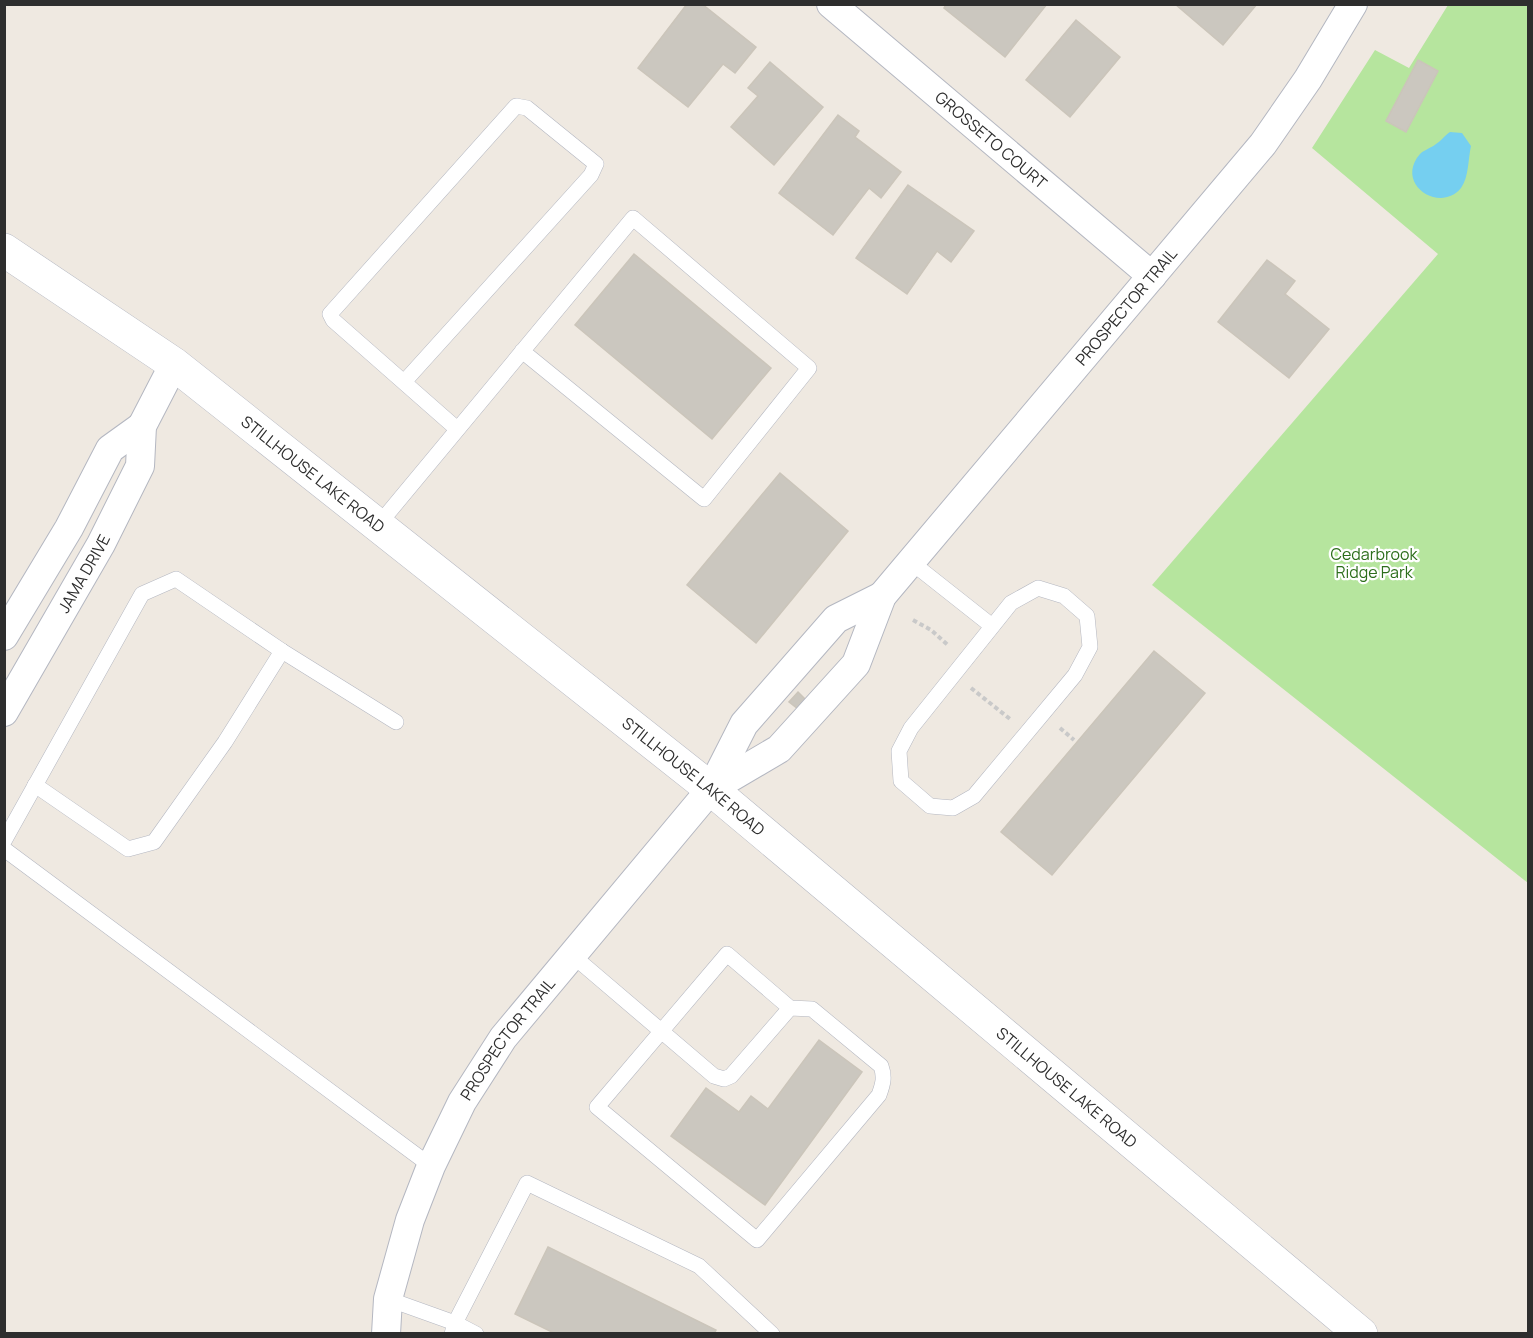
<svg xmlns="http://www.w3.org/2000/svg" width="1533" height="1338" font-family="Manrope,sans-serif">
<style>
.green{fill:#b6e59e}
.water{fill:#75cff0}
.building{fill:#cbc7bf;stroke:#cbc5ba;stroke-width:1.5}
.lines{fill:none;stroke-linecap:round;stroke-linejoin:round}
.lane-casing{stroke:#b4b7c1;stroke-width:16}
.street-casing{stroke:#b4b7c1;stroke-width:30}
.secondary-casing{stroke:#b4b7c1;stroke-width:34}
.path{stroke:#c9c9c9;stroke-width:4;stroke-dasharray:4.5 3;stroke-linecap:butt}
.lane{stroke:#fff;stroke-width:15}
.street{stroke:#fff;stroke-width:28}
.secondary{stroke:#fff;stroke-width:33}
.labels{text-anchor:middle;stroke-width:4.5;stroke-linejoin:round;paint-order:stroke}
.street-label{font-size:16px;fill:#2e2e2e;stroke:#fff}
.park-label{font-size:16px;fill:#2c6e1b;stroke:#fff}
</style>
<rect width="100%" height="100%" fill="#efe9e1"/>
<path class="green" d="M1448 5H1528V883L1152 585 1438 254 1312 148 1375 50 1409 68Z"/>
<path class="water" d="M1450 132 1462 133 1471 146C1468 159 1469 177 1461 188 1440 214 1394 184 1420 154 1424 150 1431 148 1436 144 1441 141 1444 136 1450 132Z"/>
<g class="building">
<path d="M687 4H702L756 47 735 73 723 64 688 107 638 68Z"/>
<path d="M946 4H1047L1005 57 944 8Z"/>
<path d="M1175 4H1257L1223 45Z"/>
<path d="M1076 20 1120 57 1070 117 1026 80Z"/>
<path d="M1418 60 1438 71 1406 132 1386 121Z"/>
<path d="M770 62 823 107 774 165 731 127 758 96 748 88Z"/>
<path d="M838 115 859 131 855 137 901 172 881 198 869 188 833 235 779 193Z"/>
<path d="M908 185 974 231 951 262 937 251 907 294 856 258Z"/>
<path d="M634 254 771 368 712 439 575 325Z"/>
<path d="M1267 260 1295 281 1285 294 1329 329 1289 378 1218 322Z"/>
<path d="M780 473 848 531 756 643 687 585Z"/>
<path d="M1154 651 1205 693 1052 875 1001 832Z"/>
<path d="M798 692 806 700 798 709 789 702Z"/>
<path d="M819 1040 862 1072 765 1205 671 1136 706 1088 739 1112 751 1096 768 1109Z"/>
<path d="M548 1247 716 1330 714 1334H556L515 1314Z"/>
</g>
<g class="lines">
<g class="lane-casing">
<g id="lane">
<path d="M404 382 591 175 596 164 527 108 516 106 330 314 333 320 457 429"/>
<path d="M379 524 633 218 809 368 704 499 522 351"/>
<path d="M911 562 992 626"/>
<path d="M1038 588 1064 596 1087 616 1090 647 1075 675 974 796 953 808 930 806 901 781 899 751 911 728 1011 603Z"/>
<path d="M35 785 128 849 154 842 225 742 282 651"/>
<path d="M4 841 142 594 176 579 282 651 396 722"/>
<path d="M4 849 431 1166"/>
<path d="M572 955 714 1076 724 1079 731 1076 790 1008 812 1009 881 1066C885 1077 883 1084 879 1095L757 1240 597 1107 727 954 790 1008"/>
<path d="M388 1299 455 1323 476 1334"/>
<path d="M452 1334 455 1323 527 1183 699 1266 772 1334"/>
</g>
</g>
<g class="street-casing">
<g id="street">
<path id="s1" d="M831 4 1152 276"/>
<path d="M4 636 69 528 110 449 142 426"/>
<path id="s2" d="M4 712 101 544 140 466 142 426 174 364"/>
<path id="s3" d="M711 789 779 749 856 664 882 596 1263 144 1308 79 1353 4"/>
<path id="s4" d="M386 1334 388 1299 410 1220 431 1166 462 1102 503 1038 711 789 744 724 836 619 882 596"/>
</g>
</g>
<g class="secondary-casing">
<g id="secondary">
<path id="s5" d="M4 250 174 364 711 789 1361 1334"/>
</g>
</g>
<g class="path">
<path d="M913 620 931 630 949 646"/>
<path d="M971 688 1010 719"/>
<path d="M1060 728 1074 740"/>
</g>
<use href="#lane" class="lane"/>
<use href="#street" class="street"/>
<use href="#secondary" class="secondary"/>
</g>
<g class="labels">
<g class="street-label">
<text dy="6" stroke="none"><textPath href="#s1" startOffset="210">GROSSETO COURT</textPath></text>
<text dy="6" stroke="none"><textPath href="#s3" startOffset="645">PROSPECTOR TRAIL</textPath></text>
<text dy="6" stroke="none"><textPath href="#s5" startOffset="382">STILLHOUSE LAKE ROAD</textPath></text>
<text dy="6" stroke="none"><textPath href="#s2" startOffset="160">JAMA DRIVE</textPath></text>
<text dy="6" stroke="none"><textPath href="#s5" startOffset="868">STILLHOUSE LAKE ROAD</textPath></text>
<text dy="6" stroke="none"><textPath href="#s4" startOffset="324">PROSPECTOR TRAIL</textPath></text>
<text dy="6" stroke="none"><textPath href="#s5" startOffset="1354">STILLHOUSE LAKE ROAD</textPath></text>
</g>
<g class="park-label">
<text x="1374" y="560">Cedarbrook<tspan x="1374" dy="18">Ridge Park</tspan></text>
</g>
</g>
<rect width="1533" height="1338" fill="none" stroke="#2e2e2e" stroke-width="12"/>
</svg>
